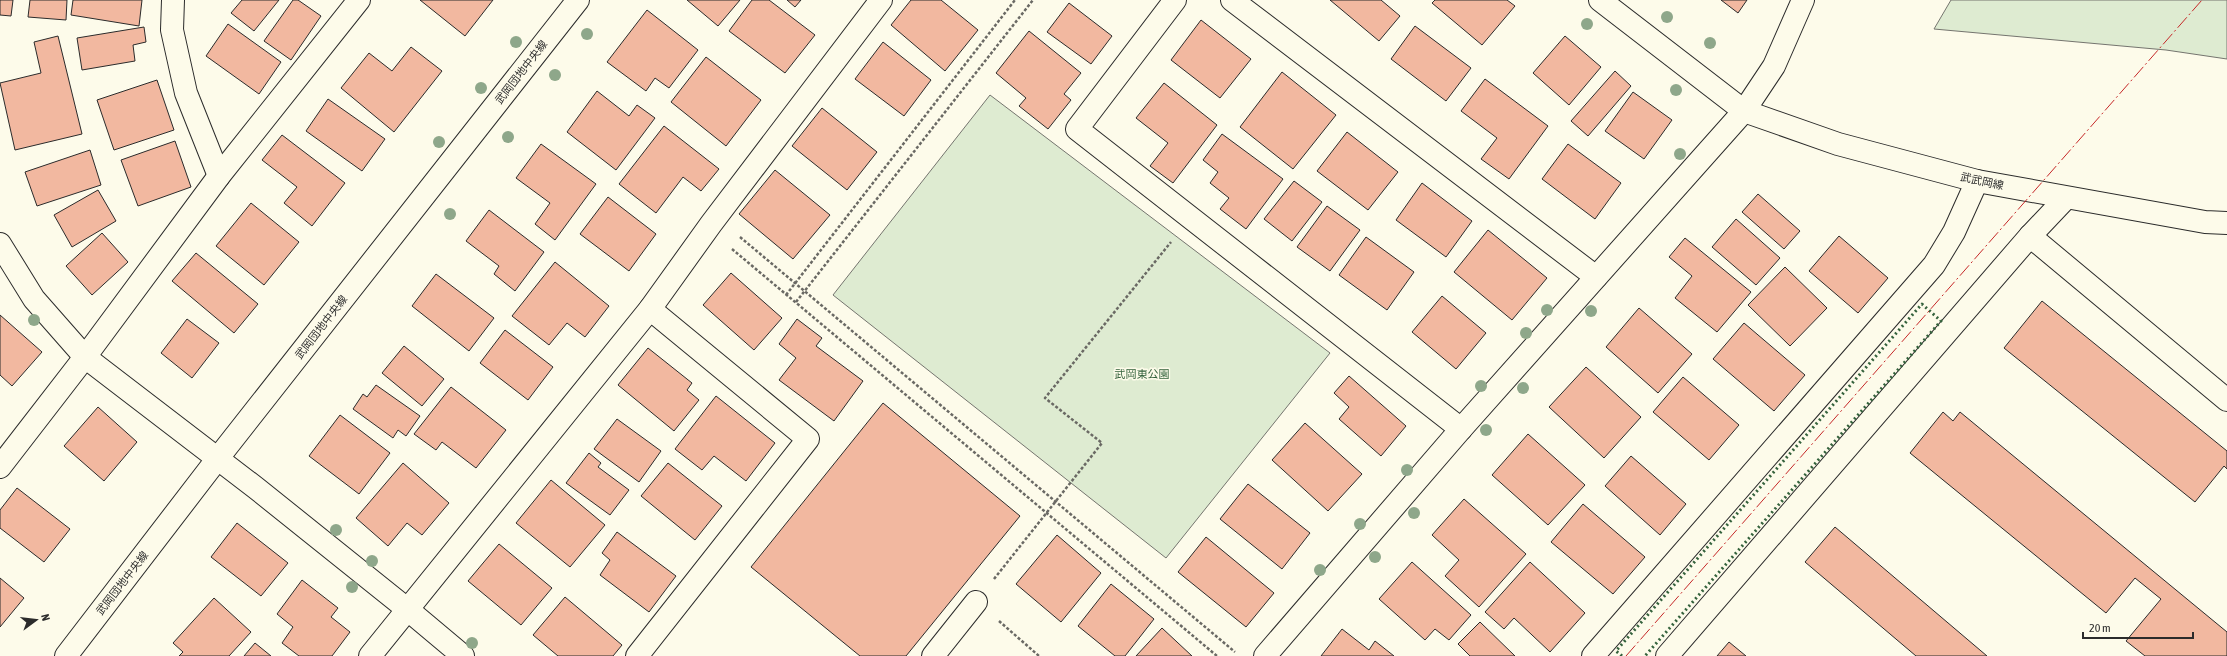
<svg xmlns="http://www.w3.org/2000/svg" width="2227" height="656" font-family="'Asap Condensed','Noto Sans JP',sans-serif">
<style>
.green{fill:#deebd1;stroke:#74746e}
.building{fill:#f2b8a0;stroke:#2b2b2b}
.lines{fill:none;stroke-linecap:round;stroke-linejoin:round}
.minor-casing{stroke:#2b2b2b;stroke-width:24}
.path{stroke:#6a6964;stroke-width:2.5;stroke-dasharray:3 2;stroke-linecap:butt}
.minor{stroke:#fdfbea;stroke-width:22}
.hedge{stroke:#34623c;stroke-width:3;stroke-dasharray:2 3;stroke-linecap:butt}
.power{stroke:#c62828;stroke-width:1;stroke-dasharray:14 3 2 3;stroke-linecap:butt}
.tree{fill:#8ea78a}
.labels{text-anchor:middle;stroke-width:3;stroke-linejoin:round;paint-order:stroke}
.street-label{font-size:11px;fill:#2b2b2b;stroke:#fdfbea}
.park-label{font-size:11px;fill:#34623c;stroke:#fdfbea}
</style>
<rect width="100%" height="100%" fill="#fdfbea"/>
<g class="green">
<path d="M1951 0H2227V59L2166 50 1934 29Z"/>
<path d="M990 95 1330 353 1166 558 833 295Z"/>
</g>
<g class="building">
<path d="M0 0H13L11 16 0 15Z"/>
<path d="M30 0H67L66 20 28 17Z"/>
<path d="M73 0H142L139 26 71 15Z"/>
<path d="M242 0H279L254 31 231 13Z"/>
<path d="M293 0H298L321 16 291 60 264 41Z"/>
<path d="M420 0H493L465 36Z"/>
<path d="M687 0H740L718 26Z"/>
<path d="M752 0H769L815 35 785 73 729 31Z"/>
<path d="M787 0H801L795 7Z"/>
<path d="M911 0H941L978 30 945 71 891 25Z"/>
<path d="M1330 0H1381L1400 16 1379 41Z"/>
<path d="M1435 0H1507L1515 6 1482 45 1432 3Z"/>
<path d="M1721 0H1747L1738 13Z"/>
<path d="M1069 3 1112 36 1091 64 1047 32Z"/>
<path d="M647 10 698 50 669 88 655 78 646 91 607 62Z"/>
<path d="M1201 20 1251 59 1220 98 1171 60Z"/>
<path d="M228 24 281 62 259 94 206 56Z"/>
<path d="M1415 26 1471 68 1446 101 1391 59Z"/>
<path d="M144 27 146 42 133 45 135 61 82 70 77 38Z"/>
<path d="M1029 31 1081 73 1064 94 1071 100 1048 129 1019 106 1026 98 996 73Z"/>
<path d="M58 36 82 134 15 150 0 83 41 73 34 42Z"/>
<path d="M1565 36 1601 67 1569 105 1533 73Z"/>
<path d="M883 42 931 80 904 116 855 79Z"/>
<path d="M411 47 442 71 394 132 341 88 369 53 392 71Z"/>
<path d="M706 57 761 100 726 146 671 102Z"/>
<path d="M1615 71 1631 86 1588 136 1571 121Z"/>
<path d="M1282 72 1336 115 1293 169 1240 127Z"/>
<path d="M1485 79 1548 126 1509 179 1481 159 1497 138 1461 111Z"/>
<path d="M157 80 174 130 114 150 97 100Z"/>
<path d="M1164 83 1217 125 1173 183 1150 166 1168 143 1136 118Z"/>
<path d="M597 91 629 116 637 105 655 118 616 170 567 132Z"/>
<path d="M1633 92 1672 120 1644 159 1605 131Z"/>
<path d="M328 99 385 139 362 171 306 131Z"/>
<path d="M822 108 877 152 847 190 792 146Z"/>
<path d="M664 126 719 169 701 191 683 177 656 213 619 184Z"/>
<path d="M1347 132 1398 172 1368 210 1317 171Z"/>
<path d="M1222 134 1283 179 1246 229 1220 209 1229 198 1210 183 1218 172 1203 160Z"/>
<path d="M282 135 345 183 312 226 284 203 297 187 262 160Z"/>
<path d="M175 141 191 187 138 206 121 160Z"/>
<path d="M541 144 596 184 555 240 535 224 550 203 516 178Z"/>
<path d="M1568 144 1621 183 1595 219 1542 179Z"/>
<path d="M90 150 101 185 37 206 25 172Z"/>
<path d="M775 170 830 215 793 259 739 214Z"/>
<path d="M1294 181 1322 202 1292 241 1264 219Z"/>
<path d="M1422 183 1472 221 1446 257 1396 220Z"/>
<path d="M98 190 116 221 72 247 54 215Z"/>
<path d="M1758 194 1800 231 1784 249 1742 212Z"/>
<path d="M608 197 656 234 629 271 580 234Z"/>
<path d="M251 203 299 242 264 285 216 246Z"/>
<path d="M1327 206 1360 230 1330 271 1297 247Z"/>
<path d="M489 210 544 252 515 291 494 274 499 266 466 241Z"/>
<path d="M1736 219 1780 258 1756 285 1712 247Z"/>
<path d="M1488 230 1547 278 1512 320 1454 272Z"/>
<path d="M102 233 128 262 92 295 66 266Z"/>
<path d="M1839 236 1888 278 1858 313 1809 271Z"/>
<path d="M1366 237 1414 272 1387 310 1339 275Z"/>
<path d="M1685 238 1751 292 1717 332 1675 298 1692 276 1669 257Z"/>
<path d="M196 253 258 304 234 333 172 281Z"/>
<path d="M555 262 609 306 585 337 567 323 549 345 512 316Z"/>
<path d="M1785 267 1827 308 1790 346 1748 305Z"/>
<path d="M731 273 782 318 754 350 703 305Z"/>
<path d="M436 274 494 318 469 351 412 306Z"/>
<path d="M1442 296 1486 333 1456 369 1412 332Z"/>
<path d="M2042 301 2227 451V469L2224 466 2195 502 2004 348Z"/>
<path d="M1639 308 1692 354 1658 393 1606 347Z"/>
<path d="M0 315 42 352 12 386 0 375Z"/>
<path d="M187 319 219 343 192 378 161 353Z"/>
<path d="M797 319 822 338 816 346 863 381 834 421 779 380 796 358 779 344Z"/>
<path d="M1744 323 1805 375 1774 411 1713 359Z"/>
<path d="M505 330 553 367 528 400 480 363Z"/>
<path d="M404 346 444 379 422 406 382 373Z"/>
<path d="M648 348 692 383 687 390 699 400 674 431 618 385Z"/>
<path d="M1586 367 1641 417 1604 458 1549 407Z"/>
<path d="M1349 376 1406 426 1381 456 1339 419 1349 407 1334 393Z"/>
<path d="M1683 377 1739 425 1709 460 1653 412Z"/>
<path d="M376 385 420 416 406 436 398 430 393 438 353 409 363 394 367 397Z"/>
<path d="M451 387 506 430 476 468 442 442 436 450 414 434Z"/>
<path d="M716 396 775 443 746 481 714 456 702 470 675 449Z"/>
<path d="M883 403 1020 516 906 656H860L751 567Z"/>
<path d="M98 407 137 442 104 481 64 446Z"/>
<path d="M1943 412 1953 421 1960 412 2227 632V656H2145L2126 641 2161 599 2135 578 2106 613 1910 453Z"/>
<path d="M340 415 390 453 359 494 309 456Z"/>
<path d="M617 419 661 451 639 482 594 449Z"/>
<path d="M1305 423 1362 474 1328 511 1272 460Z"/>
<path d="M1528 434 1585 485 1548 525 1492 475Z"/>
<path d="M589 453 601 463 598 467 629 490 610 515 566 483Z"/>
<path d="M1631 456 1686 504 1660 535 1605 486Z"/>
<path d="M403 463 449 503 422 535 407 523 388 546 356 518Z"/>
<path d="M668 463 722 506 695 540 641 496Z"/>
<path d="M551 480 605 525 570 567 516 523Z"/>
<path d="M1248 484 1310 533 1282 569 1220 519Z"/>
<path d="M17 488 70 529 44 562 0 528V510Z"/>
<path d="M1464 499 1526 554 1479 607 1445 576 1459 560 1432 535Z"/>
<path d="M1583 504 1645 557 1613 594 1551 542Z"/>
<path d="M237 523 288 563 261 596 211 557Z"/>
<path d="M1835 527 1987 656H1916L1805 562Z"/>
<path d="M617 532 676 576 649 612 600 575 610 560 602 553Z"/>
<path d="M1057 535 1101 573 1061 622 1016 584Z"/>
<path d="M1206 537 1274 593 1246 627 1178 572Z"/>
<path d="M499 544 552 588 521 625 468 581Z"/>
<path d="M1412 562 1471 615 1449 640 1435 629 1425 640 1379 599Z"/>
<path d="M1530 562 1585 613 1550 652 1514 618 1504 629 1485 612Z"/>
<path d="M0 578 24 598 0 627Z"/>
<path d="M302 580 338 608 331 617 350 632 332 656H299L282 643 293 627 277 614Z"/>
<path d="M1111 584 1154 619 1125 656H1115L1078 626Z"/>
<path d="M565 597 622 645 613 656H558L533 635Z"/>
<path d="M214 598 251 632 229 656H179L183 652 173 643Z"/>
<path d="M1480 622 1515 656H1470L1458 644Z"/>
<path d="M1162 628 1192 656H1136Z"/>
<path d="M1342 629 1369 650 1375 641 1394 656H1321Z"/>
<path d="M1729 642 1746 656H1717Z"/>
<path d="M255 643 271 656H244Z"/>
</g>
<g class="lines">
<g class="minor-casing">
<g id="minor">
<path d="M173 0 172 30 186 93 219 176"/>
<path d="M1175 0 1077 129 1461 429"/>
<path d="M1232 0 1596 277"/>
<path d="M1600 0 1744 111 1838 144 1977 181 2205 222 2227 223"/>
<path d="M2030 236 2227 400"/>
<path d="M0 244 34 299 85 357 256 488 407 609 463 656"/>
<path d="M0 467 85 357 219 176 359 0"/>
<path d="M66 656 218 458 578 0"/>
<path d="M370 656 650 309 711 224 881 0"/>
<path d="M637 656 808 439 650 309"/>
<path d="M933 656 976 602"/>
<path d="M1265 656 1461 429 1744 111 1774 66 1803 0"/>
<path d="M1593 656 1934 265 1954 232 1977 181"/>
<path d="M1667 656 2030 236 2066 198"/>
</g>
</g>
<g class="path">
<path d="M740 237 1235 652"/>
<path d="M732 249 1217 656"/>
<path d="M786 295 1015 0"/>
<path d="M796 302 1033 0"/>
<path d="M994 579 1102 443 1045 398 1171 242"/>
<path d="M999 621 1039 656"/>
</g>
<use href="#minor" class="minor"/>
<path class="hedge" d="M1622 656 1616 651 1922 304 1941 321 1645 656"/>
<path class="power" d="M1626 656 2202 0"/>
</g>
<g class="tree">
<circle cx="1667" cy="17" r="6"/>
<circle cx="1587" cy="24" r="6"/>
<circle cx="587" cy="34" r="6"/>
<circle cx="516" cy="42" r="6"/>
<circle cx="1710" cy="43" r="6"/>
<circle cx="555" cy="75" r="6"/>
<circle cx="481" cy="88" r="6"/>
<circle cx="1676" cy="90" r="6"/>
<circle cx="508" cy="137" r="6"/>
<circle cx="439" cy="142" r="6"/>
<circle cx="1680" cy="154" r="6"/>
<circle cx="450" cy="214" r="6"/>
<circle cx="1547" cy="310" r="6"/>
<circle cx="1591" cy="311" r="6"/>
<circle cx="34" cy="320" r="6"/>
<circle cx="1526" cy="333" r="6"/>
<circle cx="1481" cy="386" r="6"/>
<circle cx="1523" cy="388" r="6"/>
<circle cx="1486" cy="430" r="6"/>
<circle cx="1407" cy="470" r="6"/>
<circle cx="1414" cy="513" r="6"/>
<circle cx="1360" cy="524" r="6"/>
<circle cx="336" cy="530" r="6"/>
<circle cx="1375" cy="557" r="6"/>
<circle cx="372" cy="561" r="6"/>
<circle cx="1320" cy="570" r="6"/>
<circle cx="352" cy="587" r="6"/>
<circle cx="472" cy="643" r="6"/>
</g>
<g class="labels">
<g class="street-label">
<text transform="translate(521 72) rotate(-52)" y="4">武岡団地中央線</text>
<text transform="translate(1982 181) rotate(12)" y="4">武武岡線</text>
<text transform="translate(321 327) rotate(-52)" y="4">武岡団地中央線</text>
<text transform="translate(122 583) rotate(-52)" y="4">武岡団地中央線</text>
</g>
<g class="park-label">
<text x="1142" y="378">武岡東公園</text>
</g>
</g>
<g transform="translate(36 620) rotate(75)" stroke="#fdfbea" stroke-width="3" paint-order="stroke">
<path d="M0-3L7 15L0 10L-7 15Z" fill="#2b2b2b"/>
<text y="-6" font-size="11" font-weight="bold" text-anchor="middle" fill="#2b2b2b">N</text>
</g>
<path d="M2083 632v6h110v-6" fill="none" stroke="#2b2b2b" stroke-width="2"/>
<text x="2089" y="632" font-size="12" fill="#2b2b2b" stroke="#fdfbea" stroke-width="3" paint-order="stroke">20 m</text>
</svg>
